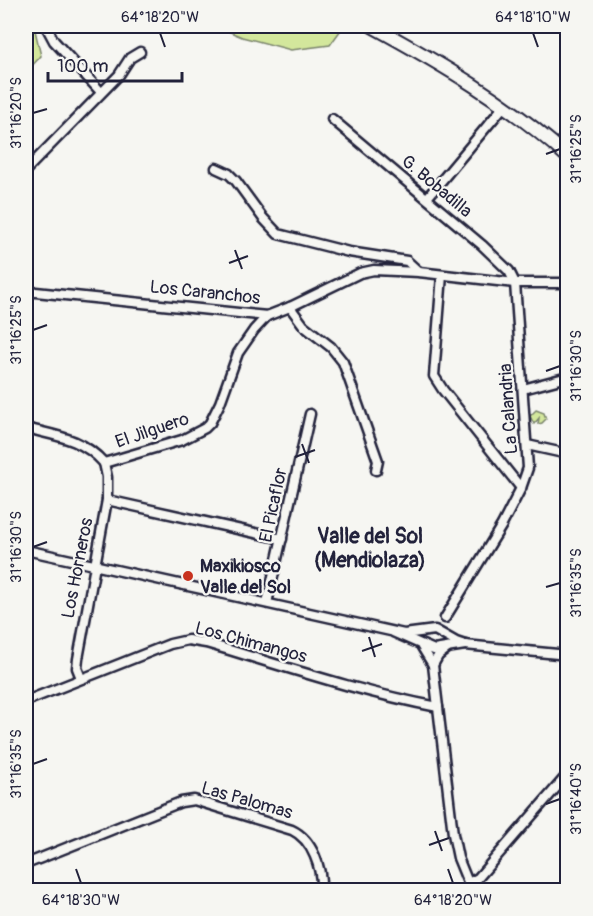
<svg xmlns="http://www.w3.org/2000/svg" width="593" height="916" font-family="Pangolin,sans-serif">
<style>
.green{fill:#d3e79c;stroke:#7a846c;stroke-width:1.5}
.lines{fill:none;stroke-linecap:round;stroke-linejoin:round}
.river{stroke:#7bcdd1;stroke-width:16}
.street-casing{stroke:#22223b;stroke-width:13}
.secondary-casing{stroke:#22223b;stroke-width:16}
.street{stroke:#f6f6f2;stroke-width:8}
.secondary{stroke:#f6f6f2;stroke-width:12}
.ticks{fill:none;stroke:#22223b;stroke-width:2}
.poi-dot{fill:#c8321e;stroke:#f6f6f2;stroke-width:2}
.labels{text-anchor:middle;stroke-width:4.5;stroke-linejoin:round;paint-order:stroke}
.street-label{font-size:18px;fill:#22223b;stroke:#f6f6f2}
.poi-label{font-size:18px;font-weight:bold;fill:#22223b;stroke:#f6f6f2;text-anchor:start}
.quarter-label{font-size:21px;font-weight:bold;fill:#22223b;stroke:#f6f6f2}
.neatline{fill:none;stroke:#22223b;stroke-width:2}
.ticks-label{font-size:15px;text-anchor:middle;fill:#22223b}
</style>
<rect width="100%" height="100%" fill="#f6f6f2"/>
<filter id="ink" filterUnits="userSpaceOnUse"><feTurbulence type="fractalNoise" baseFrequency=".0167" numOctaves="2"/><feDisplacementMap in="SourceGraphic" scale="12" xChannelSelector="R" yChannelSelector="G"/><feConvolveMatrix kernelMatrix="1 2 1 2 8 2 1 2 1" color-interpolation-filters="sRGB"/></filter>
<g filter="url(#ink)">
<g class="green">
<path d="M26 26H34L41 56 26 72Z"/>
<path d="M216 26H342L343 27 330 45 291 50 242 37Z"/>
<path d="M536 410 544 413 546 419 542 423 538 424 539 418 534 424 530 416Z"/>
</g>
<g class="lines">
<path class="river" d="M564 890 568 888"/>
<g class="street-casing">
<g id="street">
<path d="M46 26 54 41 101 92"/>
<path d="M332 119 482 245 509 271 515 283 528 468 521 488 502 525 445 618"/>
<path d="M216 168 229 174 236 181 263 218 278 234 349 252 407 261 419 272"/>
<path d="M26 170 119 75 130 58 140 52"/>
<path d="M427 198 504 106"/>
<path d="M442 275 434 376 443 390 521 488"/>
<path d="M26 291 267 316 290 307 360 273 374 270 419 272 515 283H568"/>
<path d="M290 307 304 326 331 347 343 362 378 461 376 470"/>
<path d="M523 389 568 377"/>
<path d="M26 428C57 436 82 438 104 463"/>
<path d="M527 445 568 454"/>
<path d="M104 463 182 440 205 428 210 423 220 403 238 353 254 330 267 316"/>
<path d="M107 500 282 539"/>
<path d="M26 550 404 634 435 630 456 642 465 645 434 650 393 632"/>
<path d="M267 603 310 414"/>
<path d="M465 645 568 655"/>
<path d="M422 647 433 665 453 834 458 858 471 890"/>
<path d="M433 665 438 656 448 648"/>
<path d="M81 678 77 668 78 659 107 500V477L104 463"/>
<path d="M26 701 170 644 188 640 206 643C283 666 359 692 438 707"/>
<path d="M26 864 181 802 194 800 292 830C313 840 322 869 321 890"/>
<path d="M468 883 478 878 568 774"/>
</g>
</g>
<g class="secondary-casing">
<path id="secondary" d="M372 26C440 63 510 104 568 157"/>
</g>
<use href="#street" class="street"/>
<use href="#secondary" class="secondary"/>
</g>
</g>
<path class="ticks" d="M160 33 165 47M533 33 538 47M33 113 47 109M546 154 560 149M235 250 242 269M229 263 248 256M33 330 47 325M546 371 560 366M302 444 309 463M295 457 315 450M33 547 47 542M546 587 560 583M369 637 375 657M362 651 382 644M33 764 47 759M546 804 560 799M435 831 442 851M429 845 449 838M76 869 81 883M448 869 453 883"/>
<circle class="poi-dot" cx="188" cy="576" r="6"/>
<g class="labels">
<g class="street-label">
<text transform="translate(437 186) rotate(40)" y="6">G. Bobadilla</text>
<text transform="translate(205 292) rotate(6)" y="6">Los Caranchos</text>
<text transform="translate(508 409) rotate(-94)" y="6">La Calandria</text>
<text transform="translate(152 430) rotate(-19)" y="6">El Jilguero</text>
<text transform="translate(273 505) rotate(-78)" y="6">El Picaflor</text>
<text transform="translate(77 568) rotate(-79)" y="6">Los Horneros</text>
<text transform="translate(251 642) rotate(15)" y="6">Los Chimangos</text>
<text transform="translate(247 800) rotate(16)" y="6">Las Palomas</text>
</g>
<g class="poi-label">
<text x="200" y="572">Maxikiosco<tspan x="200" dy="21">Valle del Sol</tspan></text>
</g>
<g class="quarter-label">
<text x="370" y="543">Valle del Sol<tspan x="370" dy="24">(Mendiolaza)</tspan></text>
</g>
</g>
<rect width="593" height="916" fill="none" stroke="#f6f6f2" stroke-width="66"/>
<path d="M48 72v9h134v-9" fill="none" stroke="#22223b" stroke-width="3"/>
<text x="57" y="72" font-size="18" fill="#22223b" stroke="#f6f6f2" stroke-width="4.5" paint-order="stroke">100 m</text>
<rect x="33" y="33" width="527" height="850" class="neatline"/>
<g class="ticks-label">
<text x="160" y="22">64°18'20"W</text>
<text x="533" y="22">64°18'10"W</text>
<text transform="translate(16 113) rotate(-90)" y="5">31°16'20"S</text>
<text transform="translate(576 149) rotate(-90)" y="5">31°16'25"S</text>
<text transform="translate(16 330) rotate(-90)" y="5">31°16'25"S</text>
<text transform="translate(576 366) rotate(-90)" y="5">31°16'30"S</text>
<text transform="translate(16 547) rotate(-90)" y="5">31°16'30"S</text>
<text transform="translate(576 583) rotate(-90)" y="5">31°16'35"S</text>
<text transform="translate(16 764) rotate(-90)" y="5">31°16'35"S</text>
<text transform="translate(576 799) rotate(-90)" y="5">31°16'40"S</text>
<text x="81" y="905">64°18'30"W</text>
<text x="453" y="905">64°18'20"W</text>
</g>
</svg>
